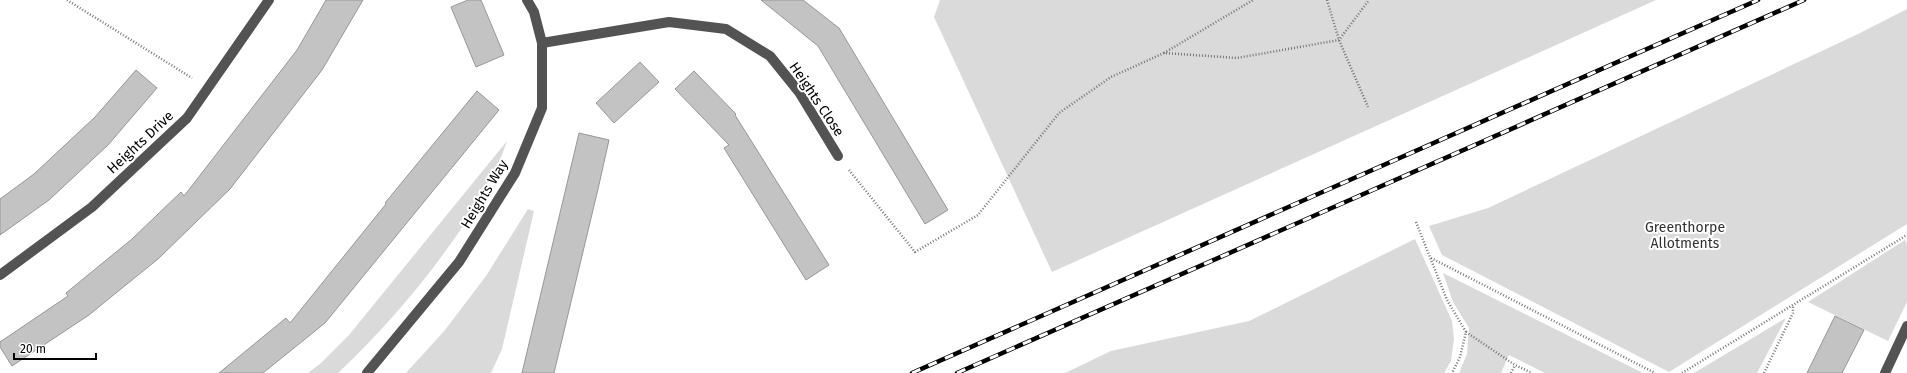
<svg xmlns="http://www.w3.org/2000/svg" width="1907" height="373" font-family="'Fira Sans',sans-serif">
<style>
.green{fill:#dadada}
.building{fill:#c3c3c3;stroke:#979797}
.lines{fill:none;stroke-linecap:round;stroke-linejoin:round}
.path{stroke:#757575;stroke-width:2.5;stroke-dasharray:1 2;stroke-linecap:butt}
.minor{stroke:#535353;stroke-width:10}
.rail-casing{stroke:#000;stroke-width:4.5}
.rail{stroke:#fff;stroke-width:3;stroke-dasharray:9;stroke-linecap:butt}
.labels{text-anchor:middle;stroke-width:4;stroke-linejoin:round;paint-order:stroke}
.street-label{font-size:14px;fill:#000;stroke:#fff}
.park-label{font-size:14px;fill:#313131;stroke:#fff}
</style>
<rect width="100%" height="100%" fill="#fff"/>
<g class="green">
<path d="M940 0H1656L1052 272 934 17Z"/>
<path d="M1907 9V224L1669 372 1442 255 1429 226 1488 208 1858 34Z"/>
<path d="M507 141C498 169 482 195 467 220 430 276 387 327 338 373H308L321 363 349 335Z"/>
<path d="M528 209 534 211 502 349 491 373H406L445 330 486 276Z"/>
<path d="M1415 239 1452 321 1454 339 1451 361 1444 373H1065L1111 351 1249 321Z"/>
<path d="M1905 240 1907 244V302L1888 341 1808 302Z"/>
<path d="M1443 273 1643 373H1545L1509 355 1501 373H1459L1467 354 1469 328 1453 302Z"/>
<path d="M1786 318 1757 373H1694Z"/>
</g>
<g class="building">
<path d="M326 0H363L322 70 230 189 158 259 111 297 89 315 12 366 0 347V342L68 296 66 293 132 239 181 192 184 196 297 50Z"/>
<path d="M468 0H481L504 55 476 67 451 7Z"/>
<path d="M761 0H803L839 28 948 210 925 224 818 46Z"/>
<path d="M640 62 659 82 614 123 596 103Z"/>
<path d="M136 70 157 88 108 145 49 200 0 235V199L34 174 95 117Z"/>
<path d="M694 71 736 114 735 115 829 265 806 280 724 148 729 145 675 89Z"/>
<path d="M477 91 499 110 325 323 263 373H219L286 318 290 323 386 204 385 203Z"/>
<path d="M579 133 609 140 598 189 554 373H522Z"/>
<path d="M1835 316 1864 330 1842 373H1807Z"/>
</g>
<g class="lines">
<g class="path">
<path d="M67 0 192 78"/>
<path d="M1327 0 1339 40 1368 107"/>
<path d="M1164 53 1253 0"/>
<path d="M849 170 915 252 978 215 1059 113 1111 77 1164 53 1237 58 1339 40 1369 0"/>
<path d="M1416 222 1447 300 1466 332 1460 357 1452 373"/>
<path d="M1431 258 1655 373"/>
<path d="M1466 332 1515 365 1532 373"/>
<path d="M1511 373 1515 365"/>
<path d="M1682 373 1907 235"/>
<path d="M1764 373 1793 313V305"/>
</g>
<g class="minor">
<path d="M542 43 669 22 726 29 770 56 799 92 838 156"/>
<path d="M0 275 92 207 187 118 269 0"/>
<path d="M367 373 459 262 515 173 542 108V43L534 12 527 0"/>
<path d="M1885 373 1907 326"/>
</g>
<g class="rail-casing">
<g id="rail">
<path d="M912 373 1758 0"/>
<path d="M957 373 1804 0"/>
</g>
</g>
<use href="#rail" class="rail"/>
</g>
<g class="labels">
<g class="street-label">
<text transform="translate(817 99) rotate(56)" y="5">Heights Close</text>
<text transform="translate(140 142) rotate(-43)" y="5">Heights Drive</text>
<text transform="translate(484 194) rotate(-59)" y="5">Heights Way</text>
</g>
<g class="park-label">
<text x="1685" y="232">Greenthorpe<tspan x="1685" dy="16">Allotments</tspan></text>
</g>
</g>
<path d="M14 353v6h82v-6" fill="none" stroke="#000000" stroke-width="2"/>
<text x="20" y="353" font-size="12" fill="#000000" stroke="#ffffff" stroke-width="3" paint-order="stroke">20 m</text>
</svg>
